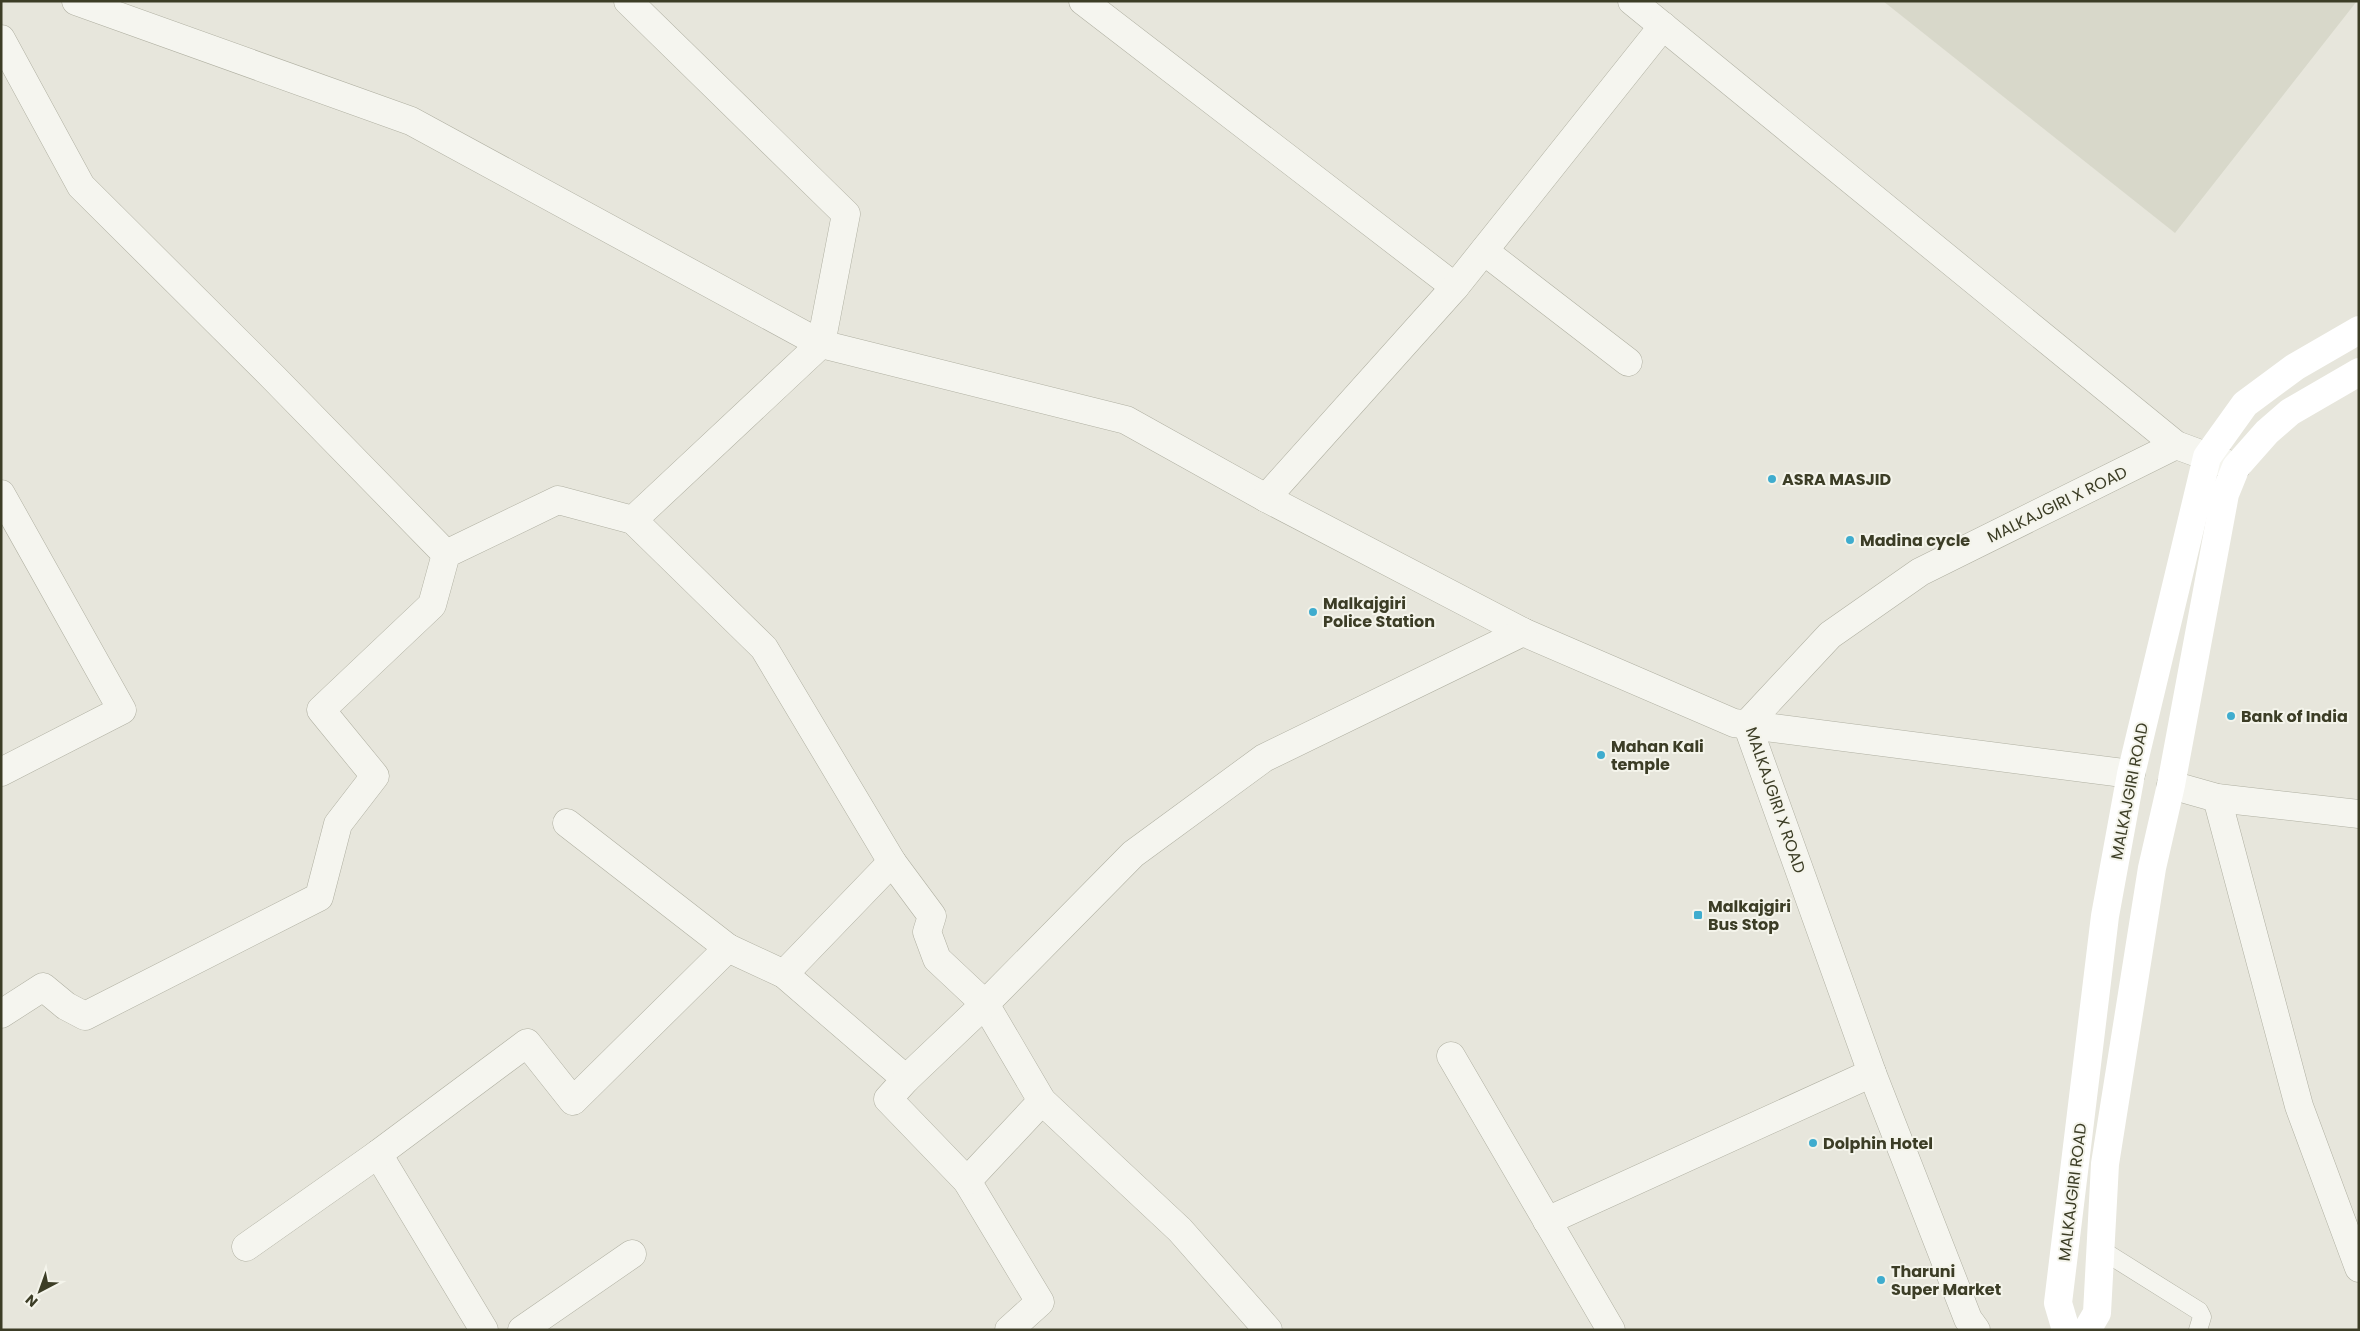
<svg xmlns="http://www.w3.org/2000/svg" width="2360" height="1331" font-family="Poppins,sans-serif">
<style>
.built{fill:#d8d8ca}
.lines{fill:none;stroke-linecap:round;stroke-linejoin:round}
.lane-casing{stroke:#b0b0a2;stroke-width:19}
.street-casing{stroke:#b0b0a2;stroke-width:29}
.lane{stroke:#f5f5ef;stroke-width:18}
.street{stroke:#f5f5ef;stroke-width:28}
.secondary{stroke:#fff;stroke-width:28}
.poi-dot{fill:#3facce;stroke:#f4f4eb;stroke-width:2}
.labels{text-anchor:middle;stroke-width:4;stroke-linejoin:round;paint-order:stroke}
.poi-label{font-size:16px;font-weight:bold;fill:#3c3d26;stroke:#f4f4eb;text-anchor:start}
.street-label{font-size:16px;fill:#3c3d26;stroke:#f4f4eb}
</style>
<rect width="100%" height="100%" fill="#e7e6dc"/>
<path class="built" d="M1883 1H2357L2175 233Z"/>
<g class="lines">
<g class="lane-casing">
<path id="lane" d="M2100 1249 2199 1311 2202 1317 2198 1330"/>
</g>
<g class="street-casing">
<g id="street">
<path d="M76 1 411 121 821 344 1126 420 1266 498 1523 632 1734 723 2131 774"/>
<path d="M1083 1 1455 287"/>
<path d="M1632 1 2176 445 2236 467"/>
<path d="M1 39 81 186 274 378 446 554"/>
<path d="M1484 251 1628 362"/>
<path d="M1 494 122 710 1 772"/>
<path d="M1266 498 1455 287 1663 26"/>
<path d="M633 520 764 648 892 862 932 916 927 932 937 959 985 1004 1042 1101 1180 1230 1268 1330"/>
<path d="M2171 785 2217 798 2359 814"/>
<path d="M2217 798 2299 1106 2359 1268"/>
<path d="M567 823 728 948 784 974 906 1079 888 1099 967 1181 1040 1302 1009 1330"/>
<path d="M784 974 892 862"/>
<path d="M1 1014 43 987 66 1006 85 1016 319 897 338 824 375 776 321 710 432 605 446 554 558 500 633 520 821 344 846 214 628 1"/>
<path d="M1451 1056 1611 1330"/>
<path d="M906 1079 985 1004 1133 854 1264 758 1523 632"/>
<path d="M378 1154 484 1330"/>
<path d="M967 1181 1042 1101"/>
<path d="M1547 1221 1872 1073"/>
<path d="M246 1247 378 1154 527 1043 573 1101 728 948"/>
<path d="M522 1330 632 1254"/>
<path d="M1976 1330 1968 1319 1872 1073 1747 724 1830 635 1920 572 2176 445"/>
</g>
</g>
<use href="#lane" class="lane"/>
<use href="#street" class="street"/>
<g class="secondary">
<path d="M2066 1330 2058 1303 2105 916 2131 774 2207 457 2245 404 2295 367 2359 330"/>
<path d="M2087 1330 2097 1313 2105 1164 2152 868 2171 785 2225 494 2236 467 2267 432 2290 412 2359 372"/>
</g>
</g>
<g class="poi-dot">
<circle cx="1772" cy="479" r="5"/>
<circle cx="1850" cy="540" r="5"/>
<circle cx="1313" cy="612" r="5"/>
<circle cx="2231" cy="716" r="5"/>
<circle cx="1601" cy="755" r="5"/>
<rect x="1693" y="910" width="10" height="10" rx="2.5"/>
<circle cx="1813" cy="1143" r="5"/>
<circle cx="1881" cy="1280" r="5"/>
</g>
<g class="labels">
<g class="poi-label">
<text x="1782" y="485">ASRA MASJID</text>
<text x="1860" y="546">Madina cycle</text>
<text x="1323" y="609">Malkajgiri<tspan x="1323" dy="18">Police Station</tspan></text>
<text x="2241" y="722">Bank of India</text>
<text x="1611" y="752">Mahan Kali<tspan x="1611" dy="18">temple</tspan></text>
<text x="1708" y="912">Malkajgiri<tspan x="1708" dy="18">Bus Stop</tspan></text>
<text x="1823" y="1149">Dolphin Hotel</text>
<text x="1891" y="1277">Tharuni<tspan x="1891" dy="18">Super Market</tspan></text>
</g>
<g class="street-label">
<text transform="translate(2057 504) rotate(-26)" y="6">MALKAJGIRI X ROAD</text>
<text transform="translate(2129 791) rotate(-79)" y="6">MALKAJGIRI ROAD</text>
<text transform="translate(1776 800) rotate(71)" y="6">MALKAJGIRI X ROAD</text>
<text transform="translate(2072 1192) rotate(-83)" y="6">MALKAJGIRI ROAD</text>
</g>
</g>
<rect width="2360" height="1331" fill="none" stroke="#3c3d26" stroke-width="5"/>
<g transform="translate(40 1291) rotate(221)" stroke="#f4f4eb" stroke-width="4" paint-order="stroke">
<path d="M0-4L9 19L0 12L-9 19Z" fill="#3c3d26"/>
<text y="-8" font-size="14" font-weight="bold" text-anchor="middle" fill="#3c3d26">N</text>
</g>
</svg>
